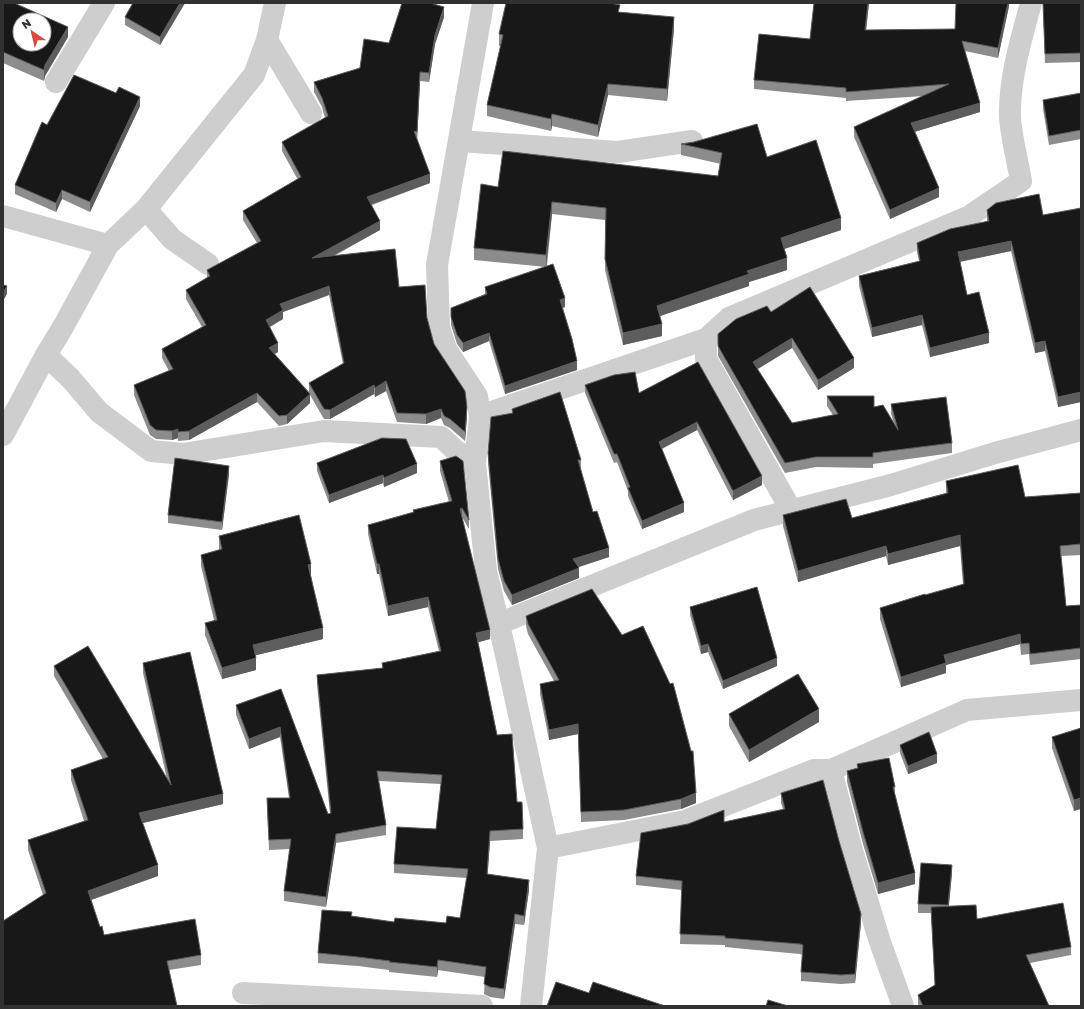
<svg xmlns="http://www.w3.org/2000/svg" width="1084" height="1009" font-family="'Golos Text',sans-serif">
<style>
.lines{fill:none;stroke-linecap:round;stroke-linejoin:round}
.minor{stroke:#cecece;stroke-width:22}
.wall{fill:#8c8c8c;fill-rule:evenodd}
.shaded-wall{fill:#5d5d5d}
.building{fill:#181818;stroke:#5d5d5d;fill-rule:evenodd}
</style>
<rect width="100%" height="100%" fill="#fff"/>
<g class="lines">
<g class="minor">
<path d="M483 3 437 265 439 327 446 349 477 396 480 416 475 463 486 571 504 646 548 848 531 1006"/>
<path d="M267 40 311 113"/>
<path d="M56 82 104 3"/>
<path d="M459 141 618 152 692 141"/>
<path d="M146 209 172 239 208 264"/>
<path d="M3 216 108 245"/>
<path d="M706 339V359L791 510"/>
<path d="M46 355 71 379 99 412 151 451 183 454 324 431 441 437 455 450 475 463"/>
<path d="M480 416 706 339 729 318 968 217 1021 181C1018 162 1011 137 1010 117 1009 79 1021 40 1031 3"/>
<path d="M3 435 46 355 63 327 108 245 146 209 254 75 267 40 275 3"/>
<path d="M498 624 754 520 891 485 995 453 1081 430"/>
<path d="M831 770 851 847 880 942 903 1006"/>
<path d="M548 848 685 821 814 770H831L967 710 1081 700"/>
<path d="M243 993 482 1006"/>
</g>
</g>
<g class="wall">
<path d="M3 3 68 37 45 76 44 81 3 63Z"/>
<path d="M133 3H185L160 45 125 25V17Z"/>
<path d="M814 3H869L866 30 955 29 1008 3H1009V6L998 58 965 51 980 112 914 132 939 197 890 219 854 137V127L924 96 846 101V98L754 89V80L810 39Z"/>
<path d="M1043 3H1081V62L1045 63Z"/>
<path d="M620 12 674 29 667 101 608 95 598 137 552 126 551 131 487 116V105L501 46H499V34Z"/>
<path d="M444 17 435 44 429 82 420 81 417 139 430 183 372 205 380 230 334 256 399 287 427 318 434 344 467 416 465 441 450 428 444 425 441 418 426 424 397 422 386 391 375 397 374 394 330 419H324L310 395V403L287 424 279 426 257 402 189 440 178 441V438L172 440 156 439 150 435 134 395V385L169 371 162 358V349L202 327 186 299V290L207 278V270L257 243 243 220V211L298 180 282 151V142L325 118 322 107 314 92V82L360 68 389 43ZM329 295 343 364 309 383V392L275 354 278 352 270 327 283 319V312Z"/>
<path d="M1081 93V139L1049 145 1043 109V100Z"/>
<path d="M140 106 90 212 62 199 56 212 15 194V185L47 125Z"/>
<path d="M681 144 767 157 841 230 784 249 787 270 749 282V286L660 316 662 336 623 345 605 270V220L552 214 547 266 565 307 563 308 577 370 505 394 489 341 463 352 457 344 451 325V308L485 294V287L546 267 474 260V248L498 187 718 176 721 164 681 155Z"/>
<path d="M1081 208V402L1058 407 1045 351 1035 353 1011 251 960 262 967 295 989 343 930 357 922 325 872 337 859 286V276L919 261 917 252V243L987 221V210L1043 215Z"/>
<path d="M771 312 854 368 818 390 792 348 757 369 792 423 833 415 827 406V396L874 407 894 423 891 414V404L952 443V453L873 464V468L816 467 785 473 718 356V334Z"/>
<path d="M698 362 762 485 733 500 697 430 662 449 684 512 642 529 628 496V491L617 462 614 463 585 393V385L639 393Z"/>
<path d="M512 409 581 460V469H580L593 512 609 557 578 567 579 578 512 605 504 591 498 569 488 463V453L512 413Z"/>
<path d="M440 461 469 520V529L462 517 490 639 478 642 497 735 517 802 523 829V839L490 841 487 875 529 890 524 925 515 924 504 999 490 997 484 994 485 977 438 970 437 977 389 972V970L358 966 318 963V953L352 916 394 922 446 923 460 918 467 878 394 873V864L436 829 441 784 379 781 386 825V835L336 843 326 907 284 901V891L290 849 269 850 267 808V798H289L280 737 249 749 236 715V705L281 689 328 814H330L317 684V675L382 668V663L439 651 428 607 388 616 379 574H377L368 534V525L413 513V510L449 502 440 471Z"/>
<path d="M317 463 417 473 384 487 383 483 329 503 317 471Z"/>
<path d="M229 474 222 530 168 523V515Z"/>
<path d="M946 481 1025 497 1081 493V555L1061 556 1066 606 1081 605V659L1030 665 1029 654 1021 655 1020 644 946 665V673L901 687 880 619V608L963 585 960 546 888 565 886 556 798 582 783 526V515L852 518 946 493Z"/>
<path d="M219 536 311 575 323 639 256 655V670L222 679 205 635V623L214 620 201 566V555L219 550Z"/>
<path d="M690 607 777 666 723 689 708 652 701 654 690 615Z"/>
<path d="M526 616 696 803 681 809 624 820 581 822 578 734 549 740 540 694V684L554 681 528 634 526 626Z"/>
<path d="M143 663 223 804 142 823 158 876 91 900 100 927 104 935 201 955V965L169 970 177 1006 43 895 28 850V840L84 821 71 780V770L103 759 54 676V666L167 779 143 673Z"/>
<path d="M729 714 819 722 749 762 729 726Z"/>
<path d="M1081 728 1074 811 1052 748V737Z"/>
<path d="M900 745 937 763 908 774 900 753Z"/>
<path d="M857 764 895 787V795L915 884 878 894 863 844 847 782V771L857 768Z"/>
<path d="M781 793 839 841 861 923 855 983 841 984 801 981V972L803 955 800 954 725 947V945L680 944 682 890 636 885V876L724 822 783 809 781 803Z"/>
<path d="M952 873 949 906 977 919 1071 947V955L1030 963 1049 1006H919L918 1004V995L935 985 931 913H918V904Z"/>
</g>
<g class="shaded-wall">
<path d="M180 3H185L160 45V37Z"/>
<path d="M868 3H869L865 40V30Z"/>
<path d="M1008 3H1009V6L998 58V48Z"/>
<path d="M444 7V17L435 44 429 82V73L435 35Z"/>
<path d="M674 17V29L667 101V89Z"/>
<path d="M68 27V37L45 76 44 81V70L45 65Z"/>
<path d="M420 72V81L417 141V132Z"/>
<path d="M608 84V95L598 137V125Z"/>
<path d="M140 97V106L90 212V202Z"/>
<path d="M980 103V112L911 133V123Z"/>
<path d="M552 114V126L551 131V119Z"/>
<path d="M430 174V183L367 206V197Z"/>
<path d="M939 188V197L890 219V210Z"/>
<path d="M62 190V199L56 212V203Z"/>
<path d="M552 202V214L546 267V255Z"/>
<path d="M841 218V230L781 250V238Z"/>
<path d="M380 221V230L312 267V258Z"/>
<path d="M1011 241V251L958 262V252Z"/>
<path d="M787 258V270L749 282V286L657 317V306L747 271Z"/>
<path d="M7 286V294L3 301V293Z"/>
<path d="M329 286V295L283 312V319L266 329V320L280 304Z"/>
<path d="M565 298V307L560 308V300Z"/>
<path d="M922 315V325L872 337V328Z"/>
<path d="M662 324V336L623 345V333Z"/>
<path d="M489 333V341L463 352V343Z"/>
<path d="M989 333V343L930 357V348Z"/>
<path d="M792 338V348L753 372V362Z"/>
<path d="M1045 341V351L1035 353V343Z"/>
<path d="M278 343V352L269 357V348Z"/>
<path d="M854 358V368L818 390V380Z"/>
<path d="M577 361V370L505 394V386Z"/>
<path d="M386 381V391L375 397V388Z"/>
<path d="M374 385V394L330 419V410Z"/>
<path d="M1081 392V402L1058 407V397Z"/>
<path d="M257 393V402L189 440V431Z"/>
<path d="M310 394V403L287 424V415Z"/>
<path d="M467 407V416L465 441V432Z"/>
<path d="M441 409V418L426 424V414Z"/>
<path d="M697 422V430L659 450V442Z"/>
<path d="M178 429V438L172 440V431Z"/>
<path d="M417 464V473L384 487V478Z"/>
<path d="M229 466V474L222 530V522Z"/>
<path d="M383 475V483L329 503V495Z"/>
<path d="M762 476V485L733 500V491Z"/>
<path d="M684 503V512L642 529V521Z"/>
<path d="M462 508V517L460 518V509Z"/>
<path d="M960 535V546L888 565V554Z"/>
<path d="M886 546V556L798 582V571Z"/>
<path d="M609 548V557L573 569V559Z"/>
<path d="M311 564V575L308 576V565Z"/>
<rect x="377" y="564" width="2" height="10"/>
<path d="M579 568V578L512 605V595Z"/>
<path d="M428 597V607L388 616V606Z"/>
<path d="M323 628V639L253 656V645Z"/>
<path d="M490 630V639L476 643V633Z"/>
<path d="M1020 634V644L946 665V673L901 687V677L944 655Z"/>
<path d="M708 644V652L701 654V646Z"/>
<path d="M256 658V670L222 679V668Z"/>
<path d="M777 658V666L723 689V681Z"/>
<path d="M819 709V722L749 762V750Z"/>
<path d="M578 724V734L549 740V730Z"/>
<path d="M280 727V737L249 749V739Z"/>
<path d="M937 754V763L908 774V766Z"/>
<path d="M696 793V803L681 809V799Z"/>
<path d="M223 794V804L139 824V813Z"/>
<path d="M1081 798V809L1074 811V800Z"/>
<path d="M490 831V841L487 884V874Z"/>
<path d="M336 834V843L326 907V897Z"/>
<path d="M158 865V876L88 901V891Z"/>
<path d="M952 865V873L948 913V905Z"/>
<path d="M915 873V884L878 894V883Z"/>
<path d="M529 880V890L524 925V916Z"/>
<path d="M515 914V924L504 999V989Z"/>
<path d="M861 914V923L855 983V974Z"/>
<path d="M438 960V970L437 977V967Z"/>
</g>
<g class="building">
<path d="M3 3H14L68 27 45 65 44 70 3 52ZM20 20H44V44H20Z"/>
<path d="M133 3H180L160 37 125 17Z"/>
<path d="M402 3H430L444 7 435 35 429 73 420 72 417 132 414 131 430 174 367 197 380 221 312 258 395 249 399 287 425 285 427 318 434 344 465 391 467 407 465 432 450 419 444 416 441 409 426 414 397 413 386 381 375 388 374 385 330 410 324 409 309 383 344 363 329 286 280 304 283 310 266 320 278 343 269 348 310 394 287 415 279 416 257 393 189 431 178 432V429L172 431 156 430 150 425 134 385 173 369 162 349 206 325 186 290 210 276 207 270 261 241 243 211 301 177 282 142 328 116 322 98 314 82 360 68 364 39 389 43Z"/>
<path d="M506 3H610L620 5 618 12 674 17 667 89 608 84 598 125 552 114 551 119 487 105 503 35 499 34Z"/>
<path d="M814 3H868L865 30 955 29 956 3H1008L998 48 962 41 980 103 911 123 939 188 890 210 854 127 949 84 846 92V88L754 80 759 34 810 39Z"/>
<path d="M1043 3H1081V53L1045 54Z"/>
<path d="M74 75 116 93 119 87 140 97 90 202 62 190 56 203 15 185 42 122 47 125Z"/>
<path d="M1081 93V130L1049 136 1043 100Z"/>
<path d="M757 124 767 157 816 140 841 218 781 238 787 258 747 271 749 274 657 306 662 324 623 333 605 259 606 208 552 202 546 255 474 248 481 184 498 187 503 151 718 176 722 153 681 144 694 142Z"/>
<path d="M1039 194 1043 215 1081 208V392L1058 397 1045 341 1035 343 1011 241 958 252 967 295 979 292 989 333 930 348 922 315 872 328 859 276 920 261 917 243 950 229 989 221 987 210 996 203Z"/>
<path d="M553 264 565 298 560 300 572 339 577 361 505 386 489 333 463 343 457 335 451 317V308L487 294 485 287Z"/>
<path d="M3 285 7 286 3 293Z"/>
<path d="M810 287 854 358 818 380 792 338 753 362 792 423 838 414 827 396H874V407L883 405 898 430 891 404 946 397 952 443 873 453V457H816L785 463 718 346V334L736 319 767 306 771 312Z"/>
<path d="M698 362 762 476 733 491 697 422 659 442 684 503 642 521 628 488 630 487 617 454H614L585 385 614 375 635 372 639 393Z"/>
<path d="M560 392 581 460H578L593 512 597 511 609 548 573 559 579 568 512 595 504 581 498 559 488 453 491 417 513 413 512 409Z"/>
<path d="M382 438 406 439 417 464 384 478 383 475 329 495 317 463Z"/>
<path d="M456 456 463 461 469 520 462 508 460 509 490 630 476 633 497 735 512 734 517 802H522L523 829 490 831 487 874 529 880 524 916 515 914 504 989 490 987 484 984 486 967 438 960 437 967 389 962 390 961 358 957 318 953 322 910 352 912 351 916 394 922 395 918 446 923 447 916 460 918 468 869 394 864 397 827 436 829 442 775 377 771 386 825 336 834 326 897 284 891 291 839 269 840 267 798H290L280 727 249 739 236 705 281 689 328 814 331 813 317 675 383 668 382 663 441 651 428 597 388 606 379 564H377L368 525 414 512 413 510 452 501 440 461Z"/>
<path d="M175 458 229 466 222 522 168 515Z"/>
<path d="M1018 465 1025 497 1081 493V544L1060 546 1066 606 1081 605V648L1030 654 1029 643 1021 644 1020 634 944 655 946 663 901 677 880 608 925 594V595L964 584 960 535 888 554 886 546 798 571 783 515 846 499 852 518 948 493 946 481Z"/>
<path d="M299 515 311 564 308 565 323 628 253 645 256 658 222 668 205 623 217 620 201 555 222 549 219 536Z"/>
<path d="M757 587 777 658 723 681 708 644 701 646 690 607Z"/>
<path d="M592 589 622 635 643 626 670 684 673 683 691 751H693L696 793 681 799 624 810 581 812 578 724 549 730 540 684 559 680 528 624 526 616Z"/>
<path d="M88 646 171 785 143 663 190 652 223 794 139 813 158 865 88 891 100 927 102 926 104 935 195 919 201 955 167 961 177 1006H3V921L46 893 28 840 88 820 71 770 108 757 54 666Z"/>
<path d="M798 674 819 709 749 750 729 714Z"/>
<path d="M1081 728V798L1074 800 1052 737Z"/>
<path d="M929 732 937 754 908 766 900 745Z"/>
<path d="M889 758 895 787H893L915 873 878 883 863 832 847 771 858 768 857 764Z"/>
<path d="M823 780 839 841 861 914 855 974 841 975 801 972 803 945 800 944 725 938V936L680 934 682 881 636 876 641 833 688 824 724 810V822L785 809 781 793Z"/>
<path d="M921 863 952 865 948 905 918 904Z"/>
<path d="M1063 903 1071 947 1026 955 1049 1006H923L918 995 935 985 931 907 976 905 977 919Z"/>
<path d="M556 982 589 993 593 982 665 1006H547Z"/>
<path d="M768 1000 788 1006H766Z"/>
</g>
<rect width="1084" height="1009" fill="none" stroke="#313131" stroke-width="8"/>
<g transform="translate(32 32) rotate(325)"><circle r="19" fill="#ffffff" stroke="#adadad"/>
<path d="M0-3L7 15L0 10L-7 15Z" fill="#d74b43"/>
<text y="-6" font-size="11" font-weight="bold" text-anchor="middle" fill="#313131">N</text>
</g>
</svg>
